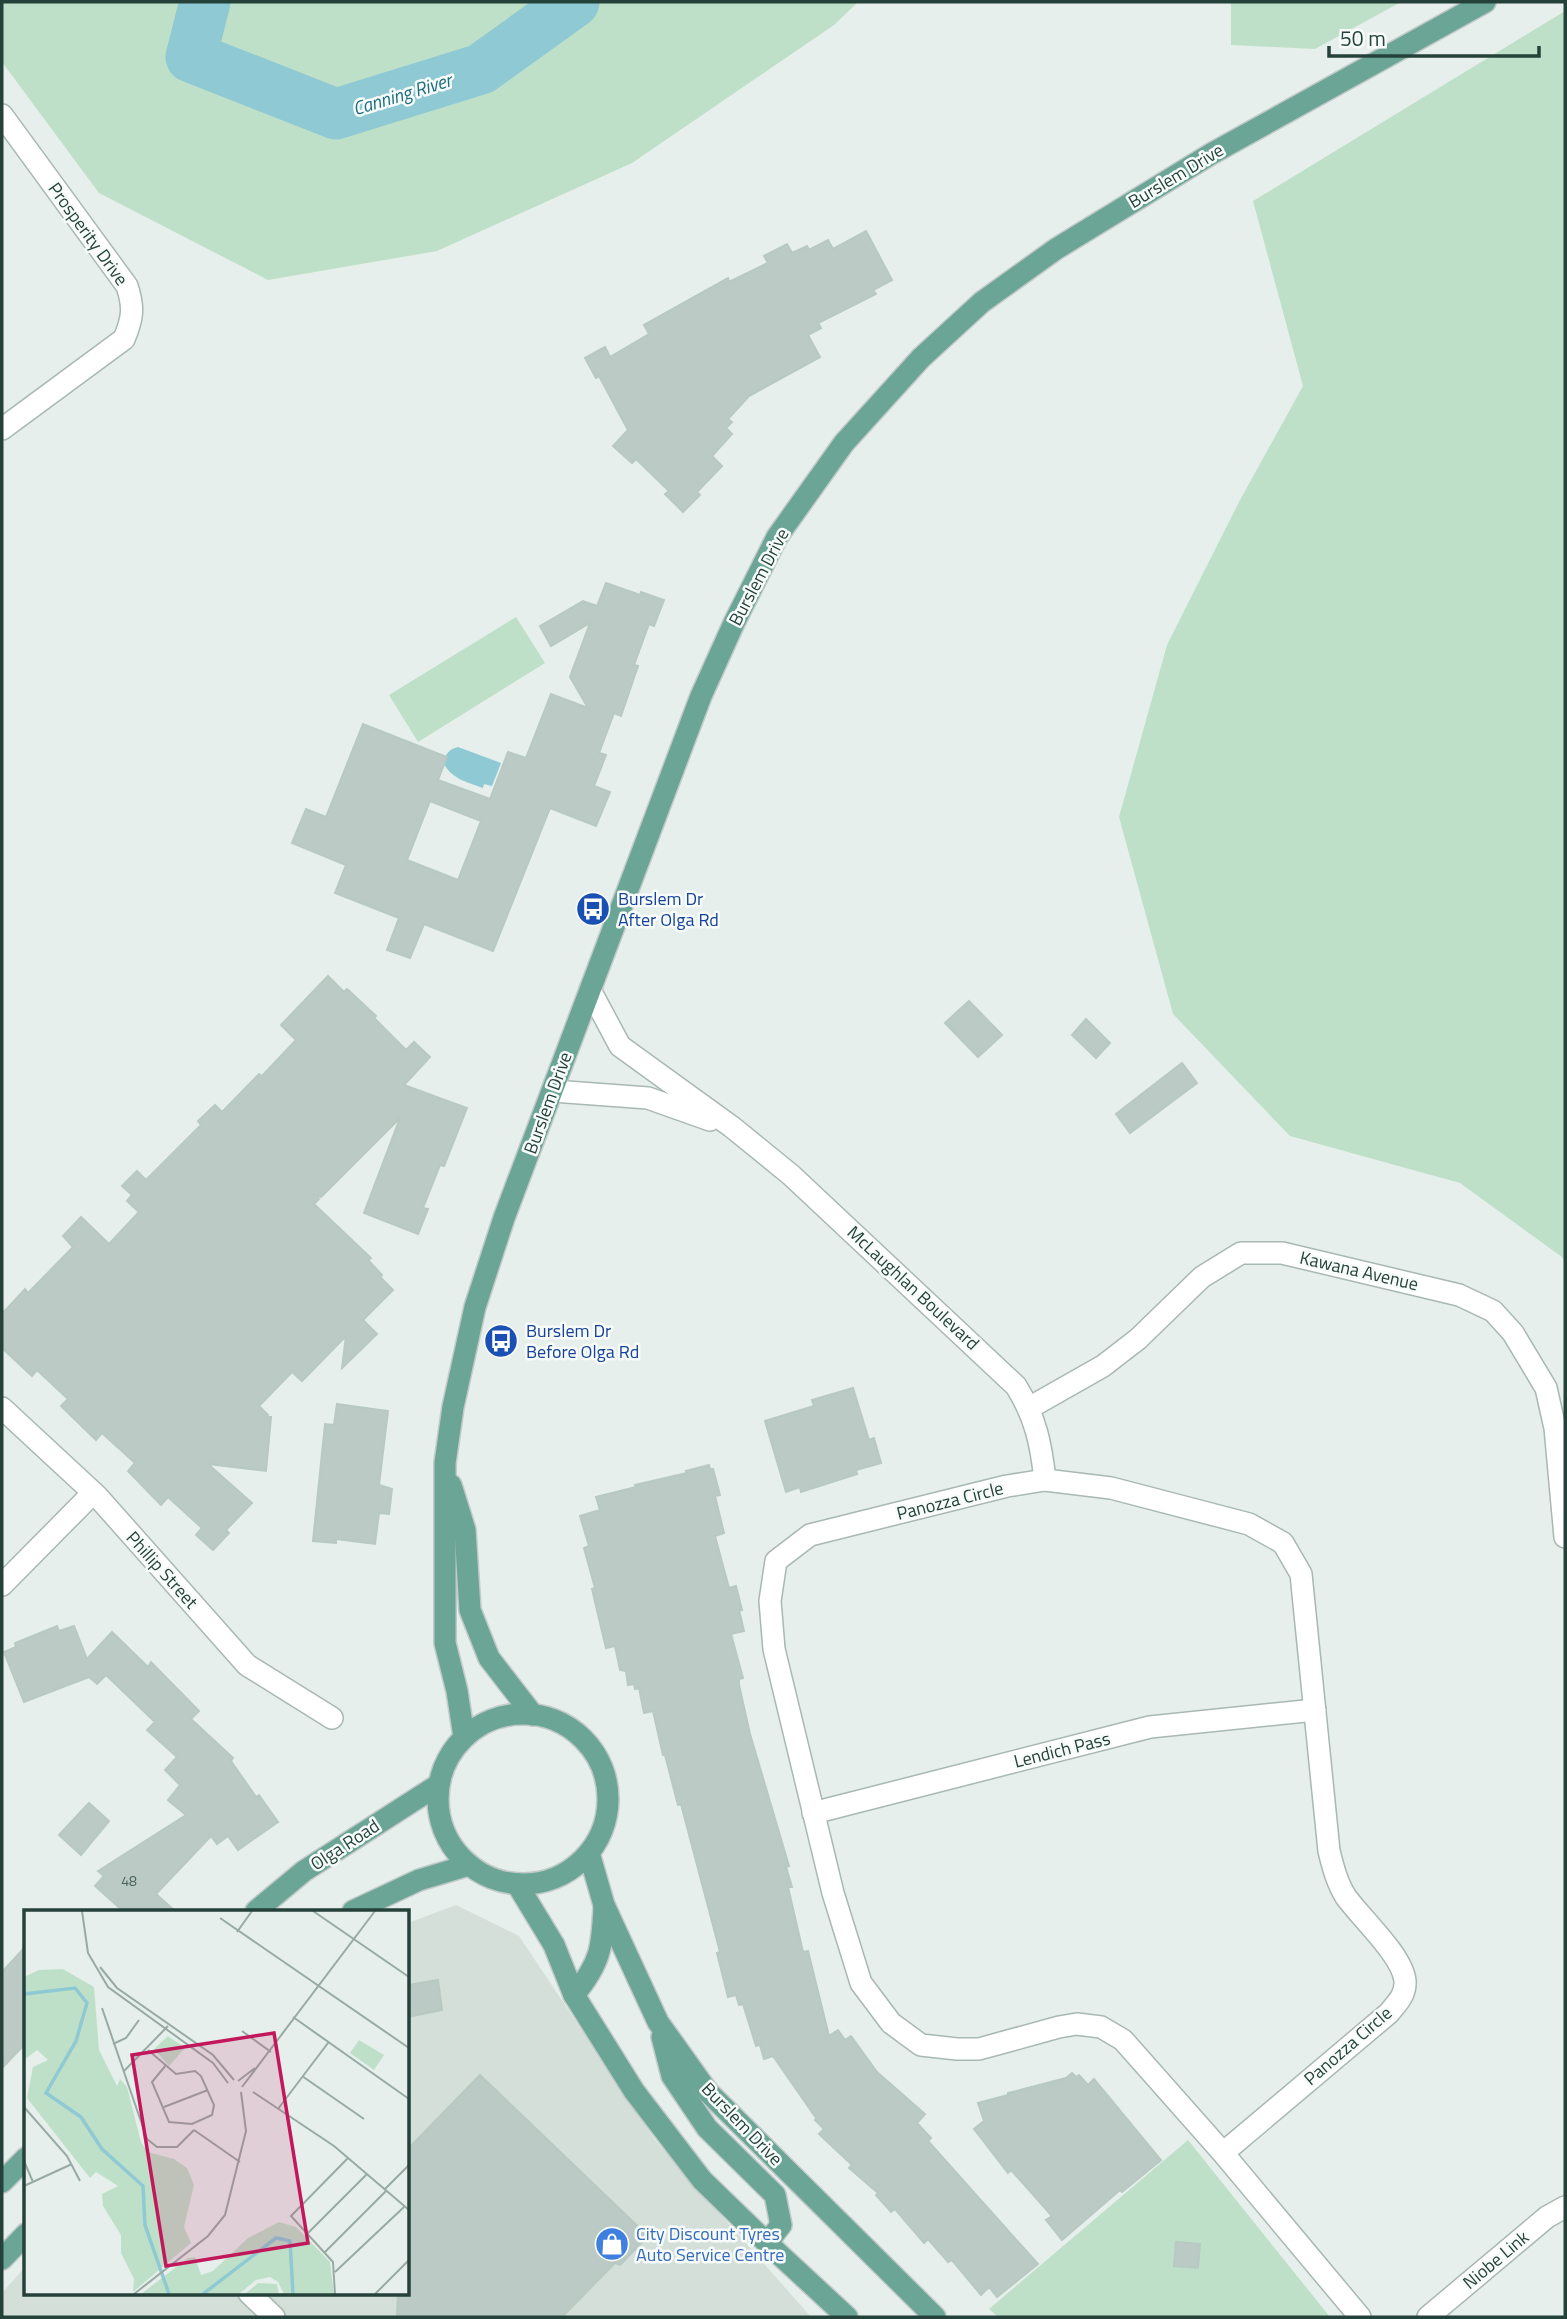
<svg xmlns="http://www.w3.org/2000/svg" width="1567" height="2319" font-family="'Titillium Web',sans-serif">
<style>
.built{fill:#d4dfda}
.green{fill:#bfe0c8}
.water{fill:#8ec9d4}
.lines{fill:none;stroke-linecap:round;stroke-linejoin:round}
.river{stroke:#8ec9d4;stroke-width:51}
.building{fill:#bbcac4;stroke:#b8c9c2;stroke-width:2;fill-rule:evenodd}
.minor-casing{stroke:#a8b8b2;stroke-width:24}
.primary-casing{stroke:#c2cac8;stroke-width:24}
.minor{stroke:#fff;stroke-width:21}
.primary{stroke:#6aa596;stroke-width:21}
.labels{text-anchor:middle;stroke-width:5;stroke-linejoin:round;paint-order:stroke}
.number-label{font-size:14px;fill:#4a645c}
.street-label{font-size:18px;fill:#24423a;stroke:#f7fbf9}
.transit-label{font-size:18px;fill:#164399;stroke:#f7fbf9;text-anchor:start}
.shop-label{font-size:18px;fill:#366cbe;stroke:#f7fbf9;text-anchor:start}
.water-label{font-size:19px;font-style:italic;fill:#1c6f80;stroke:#f7fbf9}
.inset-river{fill:none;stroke:#8ec9d4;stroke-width:3.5}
.inset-road{fill:none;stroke:#98aaa4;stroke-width:2}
.view{fill:#c2185b;fill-opacity:0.15;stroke:#c2185b;stroke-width:3.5}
.inset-edge{fill:none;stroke:#24423a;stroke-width:3.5}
</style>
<rect width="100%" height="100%" fill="#e6efeb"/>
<path class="built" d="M456 1905 519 1936 655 2140 811 2317H2V2293L26 2266V2293H408V1923Z"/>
<g class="green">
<path d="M2 2H858L834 25 632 163 437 251 268 280 99 193 2 62Z"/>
<path d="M1231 2H1401L1315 49 1231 45Z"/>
<path d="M1565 11V1263L1562 1257 1460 1183 1290 1136 1173 1014 1119 817 1167 645 1240 500 1303 386 1253 201Z"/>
<path d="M516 617 545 663 418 742 389 695Z"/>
<path d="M1188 2140 1330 2317H998L989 2309Z"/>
</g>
<path class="water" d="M458 747 501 763 492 786 484 784 483 788C467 782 451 779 443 762 446 754 449 749 458 747Z"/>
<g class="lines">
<path class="river" d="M205 2 191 57 336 114 481 69 574 2"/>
</g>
<g class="building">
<path d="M866 231 892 280 873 290 876 294 818 323 821 328 808 335 820 357 749 396 728 419 732 422 726 428 732 434 712 456 722 466 697 492 700 495 683 512 665 494 669 491 636 459 632 463 613 446 628 430 599 376 596 378 585 358 605 347 610 357 649 334 644 325 728 278 729 282 768 263 764 256 787 244 792 253 807 246 809 250 828 240 833 249Z"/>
<path d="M606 583 640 595 641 592 664 600 654 626 649 624 634 665 638 666 621 716 614 713 599 753 606 755 594 786 610 792 596 826 550 808 493 951 424 924 410 958 387 950 399 918 335 893 346 865 292 843 306 809 326 817 363 724 447 757 438 780 490 799 508 752 526 758 551 694 588 708 570 677 590 623 551 646 540 626 583 601 597 606ZM430 801 481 821 458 880 407 860Z"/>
<path d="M328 976 344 992 347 989 376 1016 374 1018 406 1050 414 1042 430 1057 404 1085 467 1108 444 1166 440 1165 423 1208 428 1209 418 1234 364 1213 400 1118 321 1197 314 1194 319 1199 314 1204 371 1258 368 1260 382 1275 380 1277 393 1290 363 1320 377 1334 342 1368 346 1336 302 1381 292 1372 259 1406 268 1415 266 1417H271L266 1471 208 1464 252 1503 226 1530 229 1533 213 1550 196 1535 202 1528 168 1497 161 1505 128 1471 135 1463 102 1433 96 1440 61 1406 68 1399 37 1370 32 1376 2 1348V1314L25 1289 28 1293 73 1247 63 1236 81 1217 109 1244 139 1212 127 1201 132 1195 122 1186 137 1171 146 1180 201 1125 198 1121 215 1105 222 1112 259 1074 262 1076 296 1040 281 1025Z"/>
<path d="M969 1001 1002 1035 978 1057 945 1023Z"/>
<path d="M1086 1019 1110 1043 1096 1058 1072 1035Z"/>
<path d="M1182 1063 1197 1083 1130 1133 1116 1114Z"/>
<path d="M853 1388 869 1440 874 1438 881 1463 856 1470 857 1474 801 1492 800 1487 786 1492 765 1421 814 1406 812 1400Z"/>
<path d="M337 1404 388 1411 379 1485 392 1489 389 1514 379 1513 375 1544 336 1539V1543L313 1541 325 1424 334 1425Z"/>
<path d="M709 1465 710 1469H713L720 1495 715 1496 724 1533 715 1536 729 1588 736 1586 742 1610H739L744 1631 731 1634 743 1678 739 1679V1685L750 1734 789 1866 786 1867 792 1887H788L803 1952 808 1951 829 2036 838 2030 845 2040 851 2036 877 2072 925 2114 917 2123 931 2138 928 2141 1038 2264 997 2297 989 2287 981 2295 952 2260 948 2262 928 2239 924 2243 895 2209 891 2212 876 2195 878 2193 849 2168 852 2165 819 2134 824 2129 815 2120 816 2118 773 2056 764 2059 760 2045 756 2046 743 2004 739 2005 736 1995 728 1997 717 1953 720 1952 681 1804 678 1805 665 1755H663L653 1711 644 1713 639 1688 635 1689 634 1684 628 1685 626 1671 620 1670 615 1646 606 1648 592 1589 595 1588 584 1548 589 1546 580 1516 600 1510 596 1497 636 1487 635 1485 687 1473 686 1471Z"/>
<path d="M57 1626 59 1631 74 1626 87 1659 112 1632 148 1667 151 1662 199 1711 191 1719 233 1758 231 1761 256 1797 259 1795 278 1822 238 1850 228 1836 217 1844 211 1836 156 1894 175 1911H123L95 1886 104 1876 98 1871 186 1815 168 1800 180 1785 165 1770 177 1757 147 1730 155 1722 106 1675 97 1684 89 1677 24 1702 4 1652 16 1647 15 1643Z"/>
<path d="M89 1803 109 1821 81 1855 59 1835Z"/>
<path d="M26 1946V2043L2 2068V1972Z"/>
<path d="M438 1980 442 2010 408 2017V1985Z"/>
<path d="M1072 2073 1076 2077 1079 2075 1088 2085 1094 2079 1161 2160 1122 2192 1120 2190 1062 2240 1046 2220 1052 2216 1011 2170 1008 2173 974 2129 984 2121 978 2103 1008 2095V2093L1066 2078Z"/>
<path d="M480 2075 648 2236 620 2265 615 2263 562 2317H397L398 2293H408V2149Z"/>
<path d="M1176 2242 1200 2244 1198 2268 1174 2266Z"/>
</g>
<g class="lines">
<g class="minor-casing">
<g id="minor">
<path d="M2 115 127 286C134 307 133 318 124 339L2 429"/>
<path d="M590 990 620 1046 732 1127 791 1175 1016 1386C1036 1418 1041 1444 1045 1480"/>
<path d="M553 1091 648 1098 710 1120"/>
<path d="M2 1408 97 1496 247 1665 332 1718"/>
<path d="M1029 1408 1103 1366 1138 1339 1202 1277 1241 1253H1282L1459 1295 1493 1311 1513 1333 1546 1388 1555 1428 1565 1537"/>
<path d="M2 1585 93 1493"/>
<path d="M813 1813 1150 1727 1315 1710"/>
<path d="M1223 2153 1389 2013C1397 2003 1406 1995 1405 1981 1403 1956 1361 1918 1346 1897 1337 1883 1333 1867 1329 1851L1301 1574 1283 1543 1249 1524 1111 1488 1045 1480 1007 1486 810 1535 776 1561 770 1601 774 1649 833 1893 861 1983 891 2023 921 2045 957 2049H979L1059 2027 1077 2024 1101 2027 1123 2040 1223 2153 1360 2317"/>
<path d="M249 2293 274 2317"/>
<path d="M1428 2317 1547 2217 1565 2207"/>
</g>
</g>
<g class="primary-casing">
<g id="primary">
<path d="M451 1485 465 1530 470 1610 489 1658 533 1715"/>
<circle cx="523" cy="1799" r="85"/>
<path d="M464 1737 457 1691 445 1643V1463L453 1407 475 1307 504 1218 701 696 734 623 777 537 844 443 921 358 982 302 1056 249 1211 154 1485 2"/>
<path d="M589 1853 604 1905 658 2022 708 2092 935 2317"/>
<path d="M517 1884 554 1945 574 1995 634 2091 702 2180 767 2243 847 2317"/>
<path d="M256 1911 304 1871 438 1785"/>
<path d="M353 1911 419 1880 469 1865"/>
<path d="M574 1995C601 1962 602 1948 604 1907"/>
<path d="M662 2037 672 2076 707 2128 775 2195 781 2225 767 2243"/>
<path d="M2 2182 26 2158"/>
<path d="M2 2259 26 2234"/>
</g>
</g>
<use href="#minor" class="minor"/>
<use href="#primary" class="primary"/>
</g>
<defs>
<g id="bus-disc" transform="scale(1.75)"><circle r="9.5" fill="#1a4fb4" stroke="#f7fbf9"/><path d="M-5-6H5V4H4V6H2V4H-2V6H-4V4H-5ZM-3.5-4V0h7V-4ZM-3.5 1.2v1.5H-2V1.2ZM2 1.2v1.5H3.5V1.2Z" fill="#fff"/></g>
<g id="shop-disc" transform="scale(1.75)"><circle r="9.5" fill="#3f7fe0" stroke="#f7fbf9"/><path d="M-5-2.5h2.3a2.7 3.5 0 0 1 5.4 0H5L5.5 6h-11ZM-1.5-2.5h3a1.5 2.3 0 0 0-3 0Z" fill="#fff"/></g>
</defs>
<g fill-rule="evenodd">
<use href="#bus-disc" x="593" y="909"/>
<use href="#bus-disc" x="501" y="1341"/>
<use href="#shop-disc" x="612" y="2244"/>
</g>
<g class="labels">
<g class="number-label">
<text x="129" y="1886">48</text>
</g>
<g class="street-label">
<text transform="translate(1176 176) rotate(-31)" y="6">Burslem Drive</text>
<text transform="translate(88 234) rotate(54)" y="6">Prosperity Drive</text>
<text transform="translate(759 577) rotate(-62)" y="6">Burslem Drive</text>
<text transform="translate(548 1103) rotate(-70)" y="6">Burslem Drive</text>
<text transform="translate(1359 1271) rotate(13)" y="6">Kawana Avenue</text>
<text transform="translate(913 1288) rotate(43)" y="6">McLaughlan Boulevard</text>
<text transform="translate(950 1501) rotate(-14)" y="6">Panozza Circle</text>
<text transform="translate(162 1570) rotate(48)" y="6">Phillip Street</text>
<text transform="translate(1062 1750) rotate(-14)" y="6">Lendich Pass</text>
<text transform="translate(345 1845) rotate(-33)" y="6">Olga Road</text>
<text transform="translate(1348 2046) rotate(-41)" y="6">Panozza Circle</text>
<text transform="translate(742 2124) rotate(46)" y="6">Burslem Drive</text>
<text transform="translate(1496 2260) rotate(-40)" y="6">Niobe Link</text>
</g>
<g class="transit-label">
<text x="618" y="905">Burslem Dr<tspan x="618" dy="21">After Olga Rd</tspan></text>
<text x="526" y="1337">Burslem Dr<tspan x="526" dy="21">Before Olga Rd</tspan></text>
</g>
<g class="shop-label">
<text x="636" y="2240">City Discount Tyres<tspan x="636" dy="21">Auto Service Centre</tspan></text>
</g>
<g class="water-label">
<text transform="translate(402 94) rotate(-17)" y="7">Canning River</text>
</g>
</g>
<g transform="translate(24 1910)">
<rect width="385" height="385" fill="#e6efeb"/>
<path d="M39 59 70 77 75 140 93 176 96 169 103 177 117 232 124 242 150 249 163 258 170 275 160 317 167 333 109 382 110 369 97 343V325L79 296 78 284 94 276 72 262 66 268 3 188 9 157 24 150 13 140 0 150V67L15 60ZM144 126 161 138 145 156 130 139ZM335 130 360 145 350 160 326 143ZM255 312 272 317 306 352 310 384H260L254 372 246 367 232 370 215 384H117L164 348 171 347 177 365 189 361 224 328ZM234 373 253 374 255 384H221Z" fill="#bfe0c8"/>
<path class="inset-river" d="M0 84 51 78 63 93 52 131 22 183 57 207 78 239 119 276 121 315 145 384M179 384 252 328 266 331 269 384"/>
<path class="inset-road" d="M58 1 64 43 84 77 189 153 204 173M289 1 385 67M196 8 385 138M213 22 228 1M76 57 93 78 189 145 210 170M78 98 123 229 133 237H153L170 220M269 107 385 189M218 121 247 142M89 134 102 128 115 110M124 140 152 164 171 161 177 166 190 195 188 205 168 214 145 212 128 172 142 155M100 161 144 116M278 166 340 209M214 171 231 158M218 177 351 1M229 182 310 236 385 300M0 197 43 246 56 271M140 197 184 180M254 199 304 133M170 220 216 252M0 251 9 272M0 276 48 254M360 280 385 255M283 324 343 264M301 342 362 281M311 362 380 297M110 384 184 326 201 305 222 221 217 182M311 384 309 352 267 306 324 248M351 384 385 350"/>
<path class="view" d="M250 123 284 333 142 356 108 145Z"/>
<rect width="385" height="385" class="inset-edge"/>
</g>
<rect width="1567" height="2319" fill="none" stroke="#24423a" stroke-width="7"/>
<path d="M1329 46v10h210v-10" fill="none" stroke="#24423a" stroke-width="3.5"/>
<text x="1340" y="46" font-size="21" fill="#24423a" stroke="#f7fbf9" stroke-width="5" paint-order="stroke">50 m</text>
</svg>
